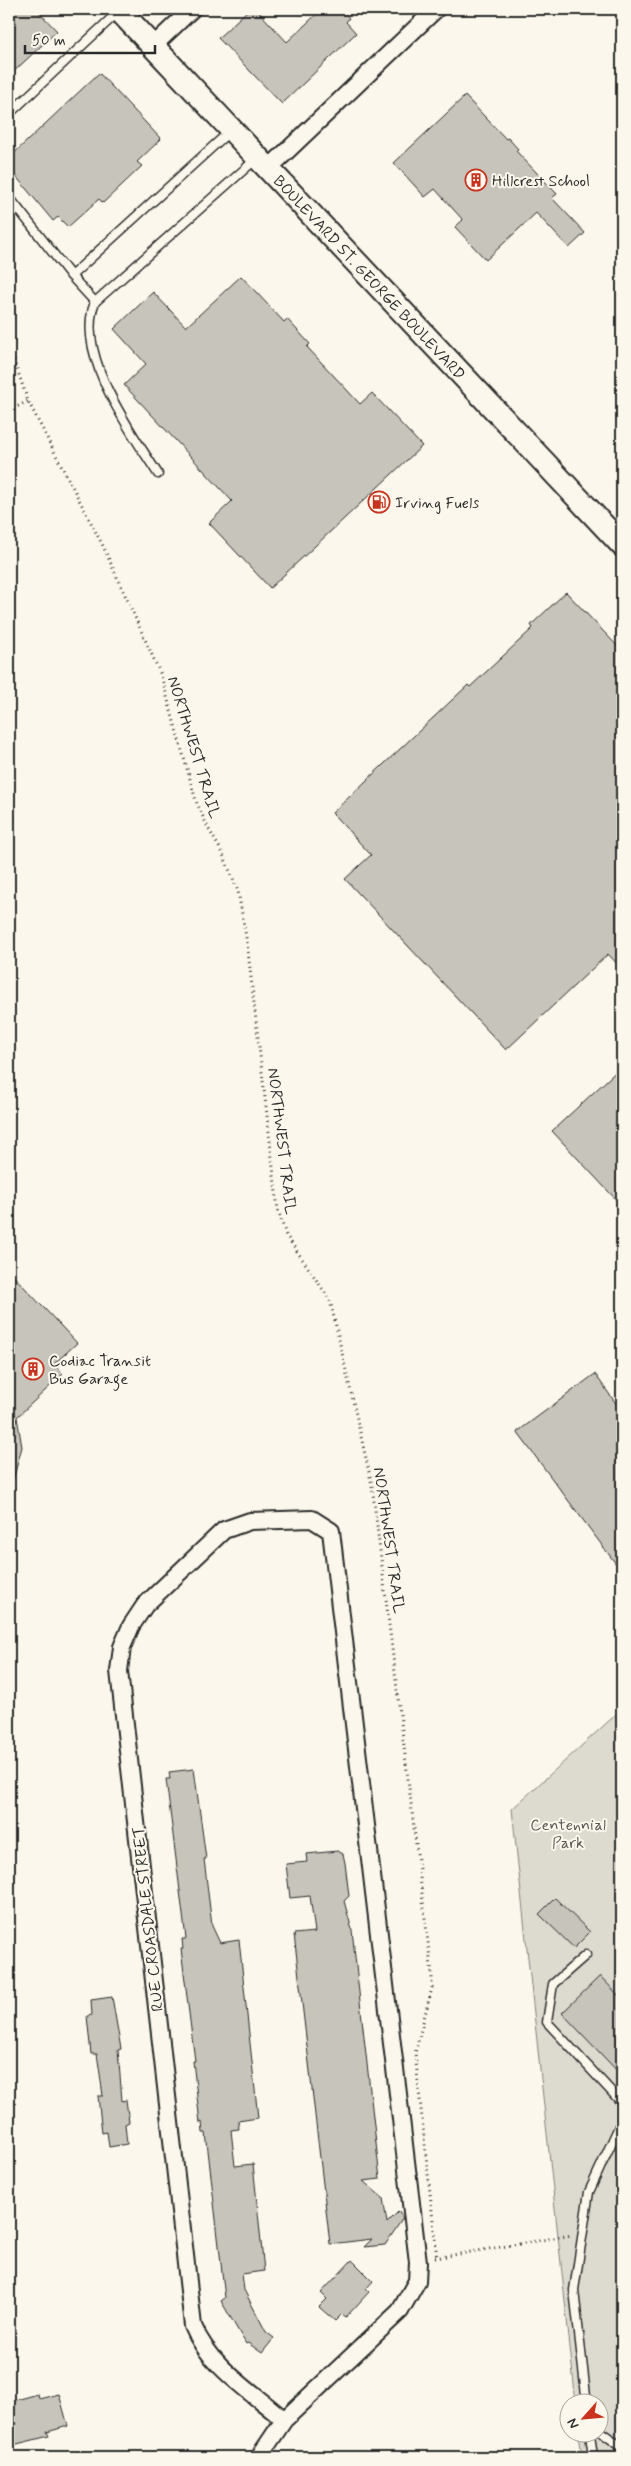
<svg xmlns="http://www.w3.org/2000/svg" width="631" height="2466" font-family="Mynerve,sans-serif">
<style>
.green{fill:#dddad0;stroke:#84827e}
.building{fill:#c7c4bc;stroke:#2b2b2b}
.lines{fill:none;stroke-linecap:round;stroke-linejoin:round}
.lane-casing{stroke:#2b2b2b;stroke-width:11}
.street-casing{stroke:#2b2b2b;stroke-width:20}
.secondary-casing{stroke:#2b2b2b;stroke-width:26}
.path{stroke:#2b2b2b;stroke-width:3;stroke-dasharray:1 4;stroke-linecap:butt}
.lane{stroke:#fbf7ec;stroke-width:8}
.street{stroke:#fbf7ec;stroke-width:16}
.secondary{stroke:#fbf7ec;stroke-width:22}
.labels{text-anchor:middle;stroke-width:4;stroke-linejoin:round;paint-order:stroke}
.poi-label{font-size:16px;fill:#2b2b2b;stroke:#fbf7ec;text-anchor:start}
.street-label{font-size:16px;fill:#2b2b2b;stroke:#fbf7ec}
.park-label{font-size:16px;fill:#585754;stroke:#fbf7ec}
</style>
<rect width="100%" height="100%" fill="#fbf7ec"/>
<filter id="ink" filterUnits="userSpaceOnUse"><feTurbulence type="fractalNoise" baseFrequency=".02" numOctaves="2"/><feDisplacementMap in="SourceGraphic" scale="10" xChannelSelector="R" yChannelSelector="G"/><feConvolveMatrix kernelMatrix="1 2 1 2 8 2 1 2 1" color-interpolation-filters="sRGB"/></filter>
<g filter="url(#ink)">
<path class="green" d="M622 1709V2457H582L579 2434H598V2404L576 2403 512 1809Z"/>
<g class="building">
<path d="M9 9H36L57 31 9 76Z"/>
<path d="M249 9H256L287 42 322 9H340L349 18 346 22 356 33 282 104 218 38Z"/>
<path d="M99 73 161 139 137 162 142 166 103 203 99 199 68 227 58 217 53 221 9 168V158Z"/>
<path d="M465 96 506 139 508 138 518 149 516 151 557 194 552 198 585 233 569 248 536 213 486 260 455 227 463 220 435 189 425 197 394 163Z"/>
<path d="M241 276 284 322 287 319 310 344 307 347 360 404 372 393 422 446 270 588 209 523 232 501 124 385 146 364 114 329 153 292 186 327Z"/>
<path d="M566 592 622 651V969L608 954 506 1050 345 879 371 855 332 813 468 685 470 687 533 628 531 625Z"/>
<path d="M622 1066V1206L552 1131Z"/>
<path d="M9 1271 77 1343 54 1364 63 1374 17 1417 22 1447 13 1480 9 1479Z"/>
<path d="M595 1374 622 1412V1572L517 1432Z"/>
<path d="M194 1769 206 1859H204L212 1926 220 1943 239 1940 258 2118 238 2121 239 2129 231 2130 235 2166 253 2164 264 2271 242 2274 244 2290 266 2332 274 2338 262 2353 248 2343 246 2344 221 2301 225 2298 206 2133H203L202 2122 200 2123 193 2061H195L181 1949H183L182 1939H186L166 1779H170L169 1772Z"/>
<path d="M338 1851 343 1854 345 1863 349 1896 344 1901 352 1930 380 2179 363 2181 383 2198 387 2223 399 2211 403 2218 385 2245 364 2247 372 2239 330 2244 294 1934 315 1932 310 1896 290 1898 286 1864 307 1862 306 1854Z"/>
<path d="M555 1898 590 1932 574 1948 539 1914Z"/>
<path d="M600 1976 622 1999V2076L562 2013Z"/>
<path d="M112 1997 121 2049 118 2050 122 2101 126 2100 129 2122 125 2124 127 2144 109 2147 107 2132 102 2133 98 2096H103L99 2067 97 2054H91L87 2016 92 2015 91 2000Z"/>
<path d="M352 2260 373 2281 366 2289 369 2292 346 2317 342 2314 335 2321 319 2307 327 2299 321 2293Z"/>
<path d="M38 2394 39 2399 59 2394 68 2426 47 2432 49 2436 9 2446V2402Z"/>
</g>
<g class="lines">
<g class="lane-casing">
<g id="lane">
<path d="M9 114 118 12"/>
<path d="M9 197 71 276 230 131"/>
<path d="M71 276 95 302 256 159"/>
<path d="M95 302C74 353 131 432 158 474"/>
<path d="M586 1955 553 1984 547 2022 622 2103"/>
<path d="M587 2404 574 2290 589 2192 622 2120"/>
<path d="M598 2430 622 2447"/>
<path d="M590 2434 593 2457"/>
</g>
</g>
<g class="street-casing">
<g id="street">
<path d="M153 46 192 9"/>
<path d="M268 169 436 9"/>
<path d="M259 2457 284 2420 400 2311 417 2281 418 2262 331 1531 312 1519 250 1521 224 1530 145 1605 131 1626 122 1647 119 1671 193 2326C209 2366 252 2392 284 2420"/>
</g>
</g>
<g class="secondary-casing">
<path id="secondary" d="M118 9 622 545"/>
</g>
<g class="path">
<path d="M9 346 28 401 103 546 161 675 196 801 208 828 222 852 238 891 247 943 278 1210 286 1235 330 1300 372 1485 432 1975V1988L415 2053 437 2258"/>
<path d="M9 411 28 401"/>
<path d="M435 2258 572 2235"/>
</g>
<use href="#lane" class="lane"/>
<use href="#street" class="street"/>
<use href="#secondary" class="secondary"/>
</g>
</g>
<defs>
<g id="building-ring" transform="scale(1.125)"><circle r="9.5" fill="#fbf7ec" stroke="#c8321e" stroke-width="1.5"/><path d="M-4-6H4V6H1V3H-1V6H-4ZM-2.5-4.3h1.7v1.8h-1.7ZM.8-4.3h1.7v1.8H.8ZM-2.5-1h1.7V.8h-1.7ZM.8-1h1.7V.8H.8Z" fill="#c8321e"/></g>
<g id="fuel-ring" transform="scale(1.125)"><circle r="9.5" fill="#fbf7ec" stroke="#c8321e" stroke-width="1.5"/><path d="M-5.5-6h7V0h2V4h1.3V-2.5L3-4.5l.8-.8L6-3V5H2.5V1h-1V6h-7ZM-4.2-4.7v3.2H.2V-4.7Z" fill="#c8321e"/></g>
</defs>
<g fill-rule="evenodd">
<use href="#building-ring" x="476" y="180"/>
<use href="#fuel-ring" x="379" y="502"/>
<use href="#building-ring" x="33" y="1369"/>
</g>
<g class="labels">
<g class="poi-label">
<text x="492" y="186">Hillcrest School</text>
<text x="395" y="508">Irving Fuels</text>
<text x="49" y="1366">Codiac Transit<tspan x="49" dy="18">Bus Garage</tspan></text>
</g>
<g class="street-label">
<text transform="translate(370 277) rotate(47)" y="6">BOULEVARD ST. GEORGE BOULEVARD</text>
<text transform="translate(195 747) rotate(73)" y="6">NORTHWEST TRAIL</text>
<text transform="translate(283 1141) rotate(83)" y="6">NORTHWEST TRAIL</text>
<text transform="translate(390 1540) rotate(82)" y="6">NORTHWEST TRAIL</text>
<text transform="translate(147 1919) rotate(-96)" y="6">RUE CROASDALE STREET</text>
</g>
<g class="park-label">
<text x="568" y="1830">Centennial<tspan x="568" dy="18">Park</tspan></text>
</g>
</g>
<rect width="631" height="2466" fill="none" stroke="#fbf7ec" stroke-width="30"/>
<rect x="15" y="15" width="601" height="2436" fill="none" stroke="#2b2b2b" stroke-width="2" filter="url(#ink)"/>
<g transform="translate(584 2418) rotate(243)"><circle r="24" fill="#fbf7ec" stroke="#a8a59f"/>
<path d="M0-4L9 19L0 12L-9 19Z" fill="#c8321e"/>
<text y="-8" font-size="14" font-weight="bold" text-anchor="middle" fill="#2b2b2b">N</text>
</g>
<path d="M25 45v8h130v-8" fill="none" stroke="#2b2b2b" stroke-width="2.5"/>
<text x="32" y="45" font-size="15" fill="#2b2b2b" stroke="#fbf7ec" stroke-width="4" paint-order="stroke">50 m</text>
</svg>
